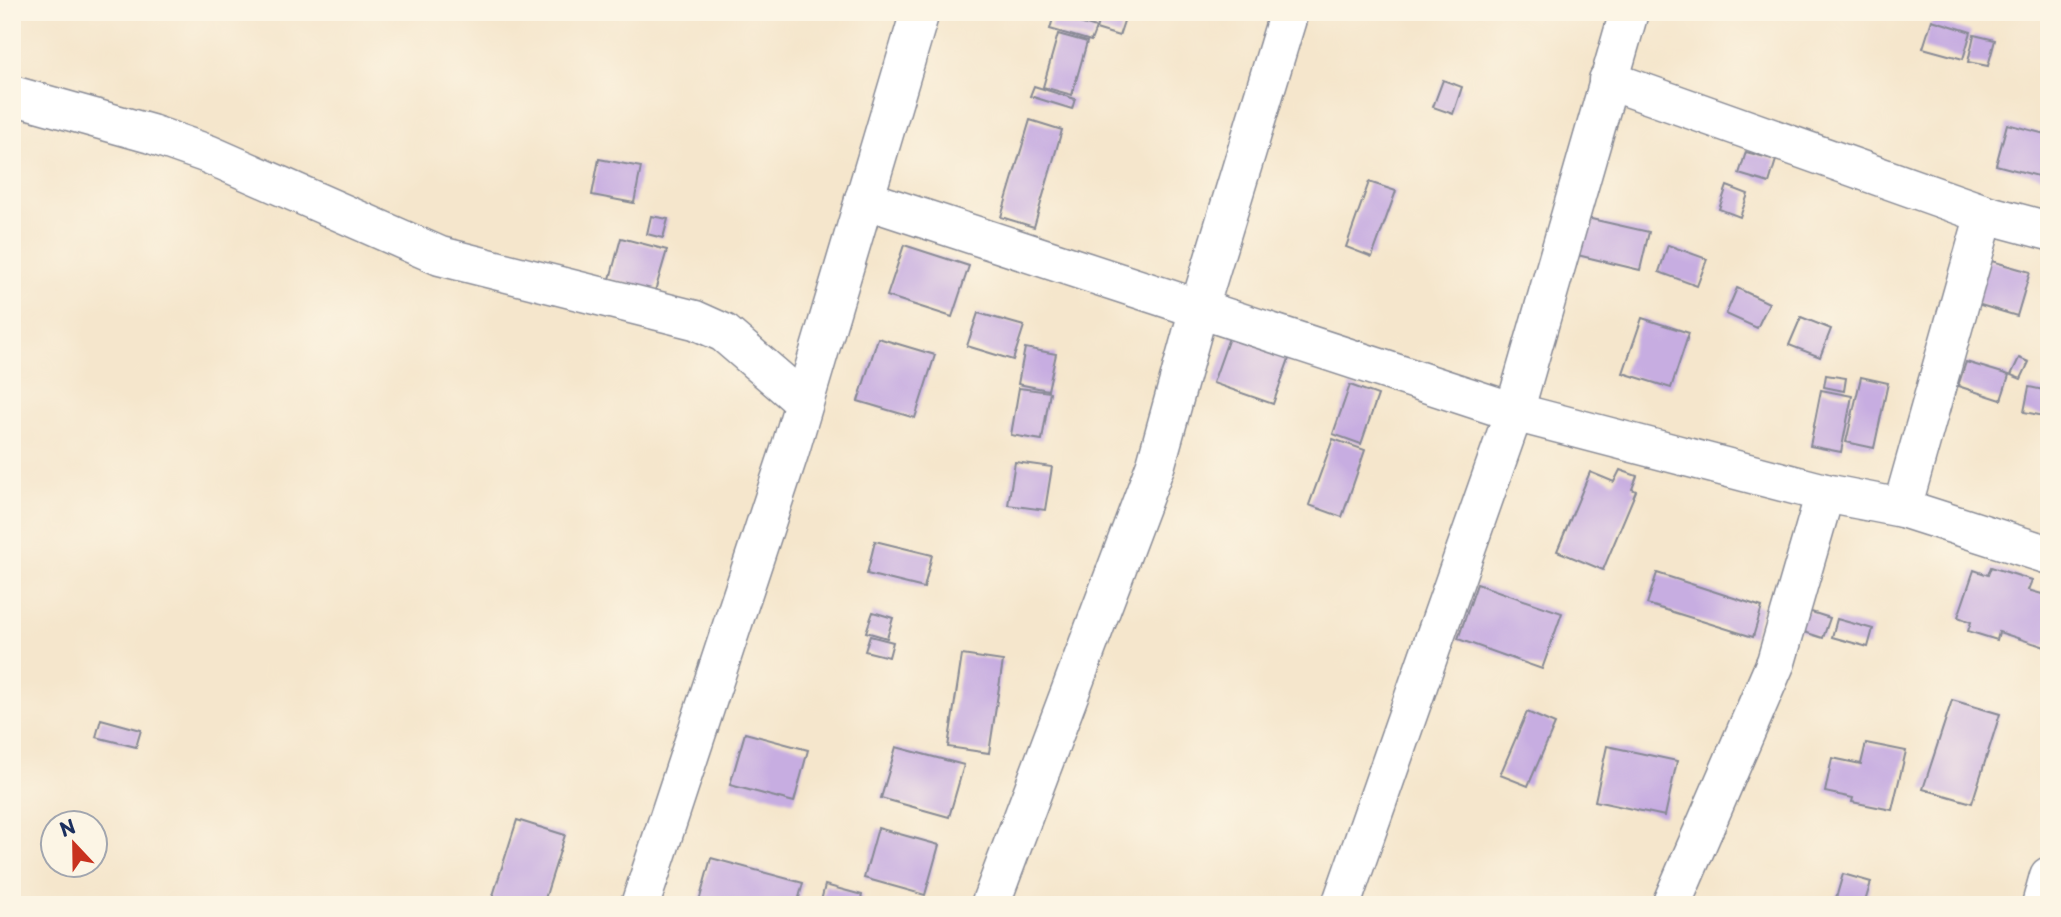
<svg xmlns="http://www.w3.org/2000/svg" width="2061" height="917" font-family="'Playpen Sans',sans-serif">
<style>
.building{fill:#c7ade1}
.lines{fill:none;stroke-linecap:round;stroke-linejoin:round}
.minor-casing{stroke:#888a95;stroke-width:41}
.minor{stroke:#fff;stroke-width:38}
</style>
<rect width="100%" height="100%" fill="#fcf5e5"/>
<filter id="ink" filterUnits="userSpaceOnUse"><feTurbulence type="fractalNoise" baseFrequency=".0143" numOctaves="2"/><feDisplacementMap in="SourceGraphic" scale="14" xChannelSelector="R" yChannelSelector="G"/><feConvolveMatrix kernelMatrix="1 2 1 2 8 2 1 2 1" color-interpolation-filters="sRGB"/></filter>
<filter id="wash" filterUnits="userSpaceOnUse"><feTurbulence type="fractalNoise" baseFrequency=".00686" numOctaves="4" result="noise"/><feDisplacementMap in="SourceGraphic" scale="28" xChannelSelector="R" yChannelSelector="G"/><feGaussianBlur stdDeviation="1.57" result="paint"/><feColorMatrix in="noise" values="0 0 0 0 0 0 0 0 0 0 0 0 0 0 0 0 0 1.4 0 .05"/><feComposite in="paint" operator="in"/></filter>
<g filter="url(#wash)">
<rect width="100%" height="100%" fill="#f5e6cc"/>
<g id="blocks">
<g class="building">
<path d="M1101 12H1127L1119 36 1096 29Z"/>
<path d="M1054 15 1096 28 1091 41 1050 29Z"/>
<path d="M1932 20 1971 32 1963 59 1923 48Z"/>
<path d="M1058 34 1087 42 1072 95 1043 87Z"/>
<path d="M1974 35 1995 40 1988 66 1968 62Z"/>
<path d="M1443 80 1462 87 1453 114 1433 107Z"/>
<path d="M1034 86 1075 99 1072 109 1030 96Z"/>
<path d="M1030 120 1062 130 1034 227 1001 217Z"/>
<path d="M2007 124 2049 135V152L2042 177 1996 165Z"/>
<path d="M1746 152 1776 160 1769 183 1739 174Z"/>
<path d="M599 159 641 167 634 203 592 195Z"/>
<path d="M1369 182 1396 191 1372 257 1346 247Z"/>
<path d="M1727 186 1748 194 1740 217 1719 209Z"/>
<path d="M651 216 668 219 663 238 647 234Z"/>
<path d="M1578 216 1649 232 1640 270 1569 253Z"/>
<path d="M621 238 667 250 655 291 610 279Z"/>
<path d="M904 245 969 266 952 317 887 296Z"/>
<path d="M1668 245 1707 259 1697 286 1659 272Z"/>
<path d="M1988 260 2030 272 2017 316 1974 303Z"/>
<path d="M1737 288 1769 303 1757 328 1726 314Z"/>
<path d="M978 313 1024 326 1013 360 967 346Z"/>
<path d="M1801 317 1831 329 1820 357 1789 345Z"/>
<path d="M1642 318 1689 333 1671 388 1623 373Z"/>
<path d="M1231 332 1291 353 1273 404 1213 383Z"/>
<path d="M878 338 935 355 915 418 858 401Z"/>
<path d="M1025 348 1056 354 1048 390 1018 384Z"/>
<path d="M2019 358 2029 362 2021 379 2011 375Z"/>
<path d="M1966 362 2009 375 2001 400 1958 386Z"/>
<path d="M1826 375 1846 378 1844 391 1824 387Z"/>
<path d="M1861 377 1888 383 1874 448 1846 442Z"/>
<path d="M1350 385 1378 395 1361 444 1333 434Z"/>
<path d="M2029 387 2049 391V417L2024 412Z"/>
<path d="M1019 388 1050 392 1042 440 1011 435Z"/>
<path d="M1821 390 1852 396 1841 452 1810 446Z"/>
<path d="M1333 439 1365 450 1342 517 1309 505Z"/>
<path d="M1015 462 1052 467 1045 510 1008 505Z"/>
<path d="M1620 470 1637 476 1632 489 1636 491 1603 570 1557 551 1590 472 1614 482Z"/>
<path d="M875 541 932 555 924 588 867 574Z"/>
<path d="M1991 567 2032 580 2028 590 2049 596V636L2045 647 1999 632 1997 640 1968 631 1971 622 1958 617 1974 570 1988 575Z"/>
<path d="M1657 573 1762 607 1753 637 1647 604Z"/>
<path d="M1477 584 1562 613 1542 669 1458 639Z"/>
<path d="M1802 609 1830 618 1823 638 1795 629Z"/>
<path d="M873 612 893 618 887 638 866 632Z"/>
<path d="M1837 619 1873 629 1868 647 1832 637Z"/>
<path d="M870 636 893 642 889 657 865 651Z"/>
<path d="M962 655 1003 661 989 753 948 747Z"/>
<path d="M1952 700 2000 714 1972 803 1923 789Z"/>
<path d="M1527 712 1555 724 1528 786 1500 775Z"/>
<path d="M101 719 141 730 136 747 96 737Z"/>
<path d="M745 733 808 750 794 802 730 785Z"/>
<path d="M1866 743 1906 751 1892 810 1852 802 1853 798 1825 792 1832 758 1861 764Z"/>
<path d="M1607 746 1677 761 1665 816 1595 801Z"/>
<path d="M896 747 964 765 949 817 881 798Z"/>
<path d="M517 820 565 835 543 905H490Z"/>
<path d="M878 828 939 845 925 895 864 878Z"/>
<path d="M711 858 803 883 797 905H698Z"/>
<path d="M1843 874 1871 882 1864 905H1834Z"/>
<path d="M825 885 862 895 860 905H820Z"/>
</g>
</g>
</g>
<g filter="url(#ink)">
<use href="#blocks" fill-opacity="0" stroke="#888a95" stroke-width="2"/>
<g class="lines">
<g class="minor-casing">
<g id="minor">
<path d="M1608 80 1985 214 2049 231"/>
<path d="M12 95 151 134 208 154 440 256 695 320 724 333 804 402"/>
<path d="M864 199 1514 412 1825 493 1902 508 2049 555"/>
<path d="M1902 508 1985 214"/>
<path d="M640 905 790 450 920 12"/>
<path d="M990 905 1156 464 1199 308 1289 12"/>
<path d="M1341 905 1514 412 1629 12"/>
<path d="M1671 905 1776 662 1825 493"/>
<path d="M2041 905 2049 876"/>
</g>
</g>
<use href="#minor" class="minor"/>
</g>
</g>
<rect width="2061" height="917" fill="none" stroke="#fcf5e5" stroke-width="42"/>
<g transform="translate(74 844) rotate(338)"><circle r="33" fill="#fcf5e5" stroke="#a2a6af" stroke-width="2"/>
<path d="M0-5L12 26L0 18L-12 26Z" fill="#c8321e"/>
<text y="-10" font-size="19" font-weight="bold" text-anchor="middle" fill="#1b2f5e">N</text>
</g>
</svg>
